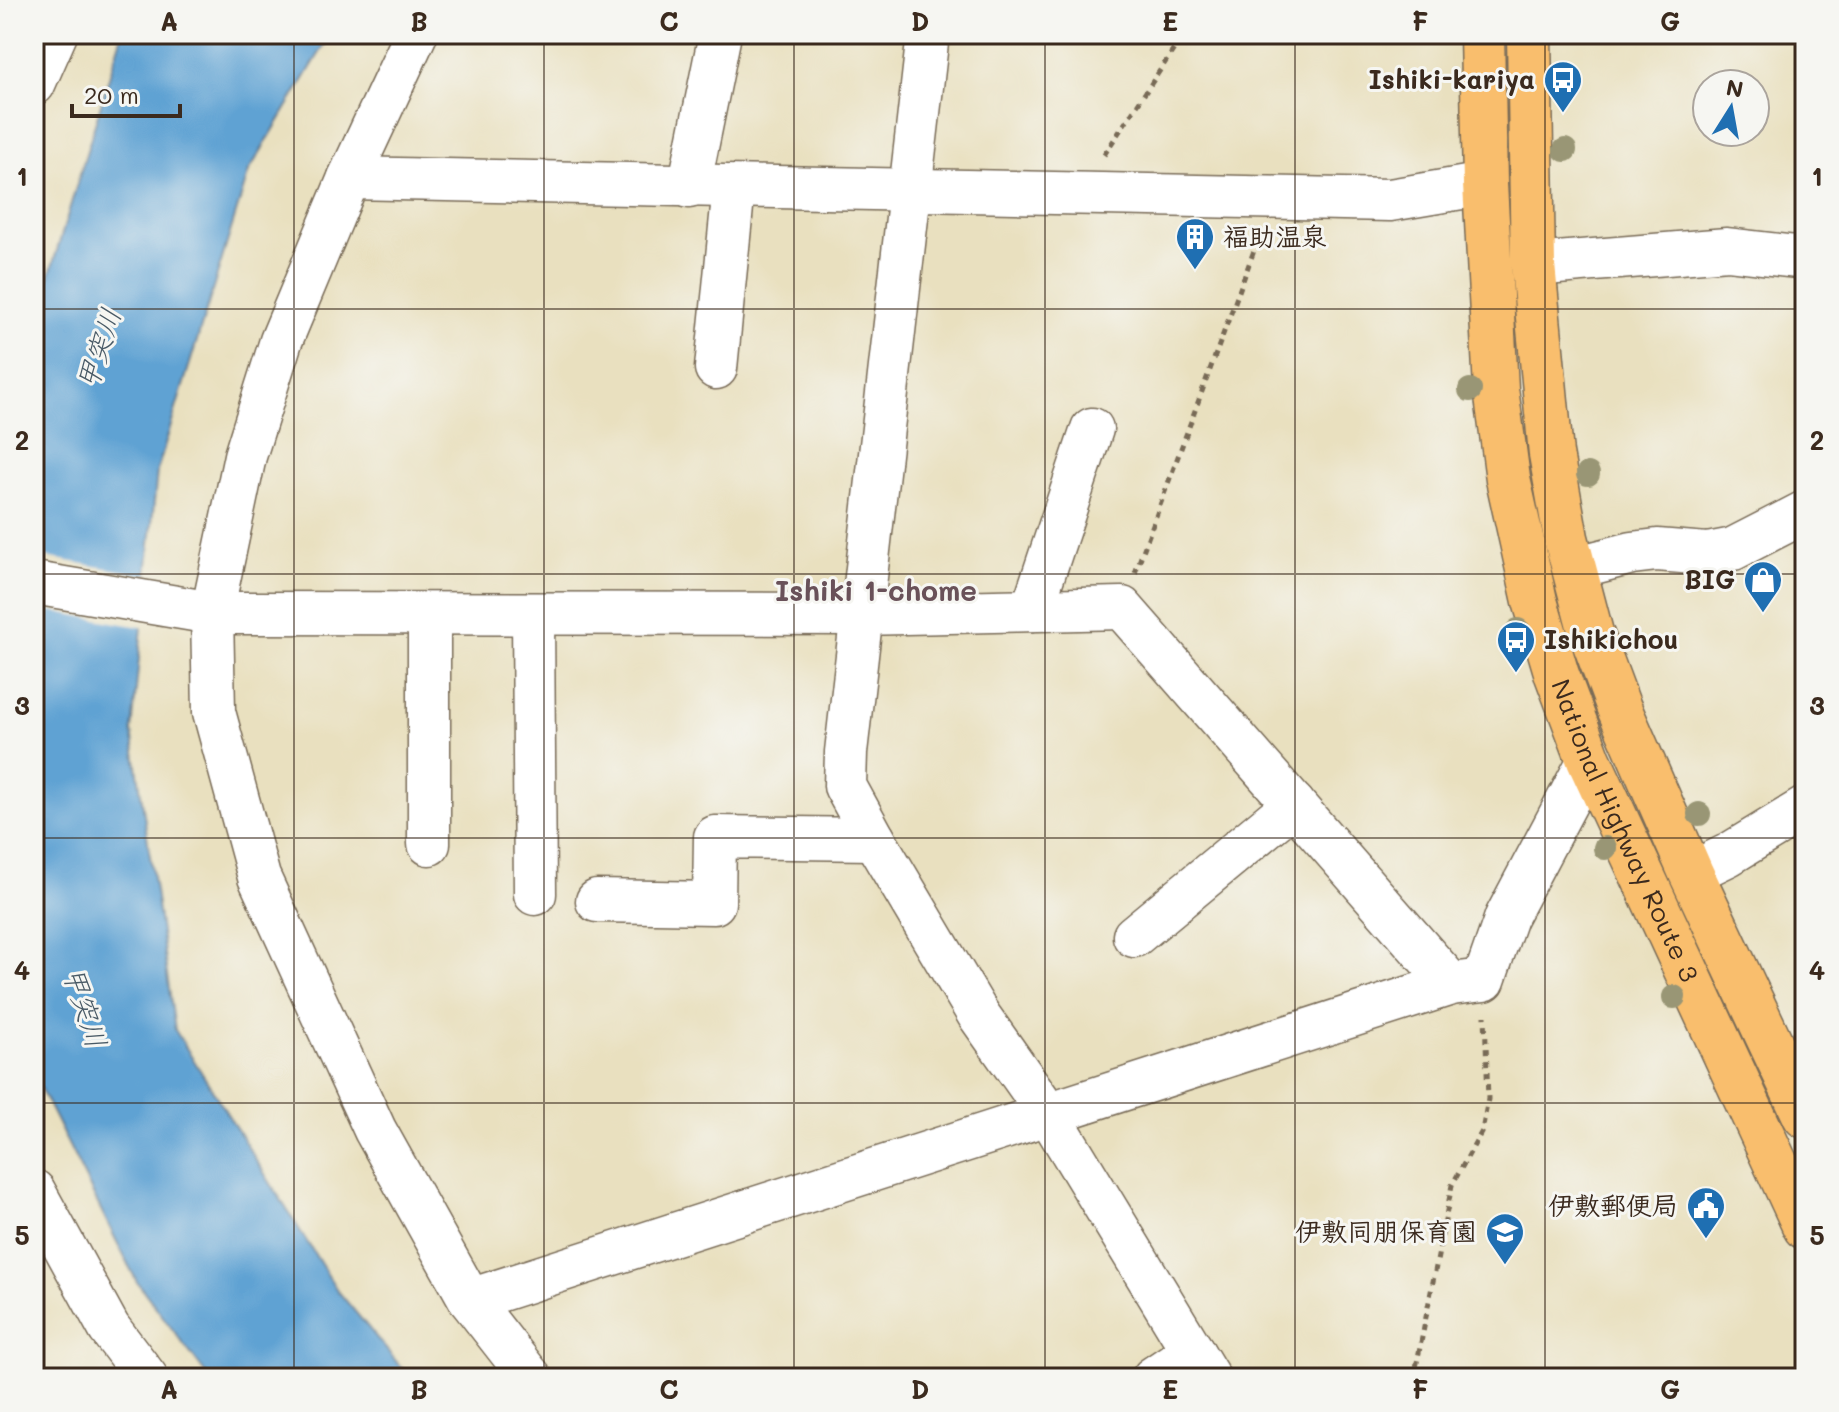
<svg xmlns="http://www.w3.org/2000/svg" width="1839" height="1412" font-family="Mali,'Klee One',sans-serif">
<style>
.water{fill:#5fa2d3;stroke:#4d6678;stroke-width:2}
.pier{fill:#e9e0bf}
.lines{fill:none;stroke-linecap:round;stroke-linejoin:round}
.minor-casing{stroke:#786a56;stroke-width:45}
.highway-casing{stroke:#786a56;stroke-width:47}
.path{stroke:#786a56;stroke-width:5;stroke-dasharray:6 6;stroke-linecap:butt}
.minor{stroke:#fff;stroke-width:42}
.highway{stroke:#f9be6d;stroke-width:44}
.tree{fill:#999675}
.grid{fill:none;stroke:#3b2a1e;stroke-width:2;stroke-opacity:0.55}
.labels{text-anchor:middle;stroke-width:6;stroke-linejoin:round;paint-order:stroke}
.poi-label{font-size:26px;font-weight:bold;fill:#3b2a1e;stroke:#f6f6f2;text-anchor:end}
.street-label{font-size:26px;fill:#3b2a1e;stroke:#f6f6f2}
.water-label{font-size:28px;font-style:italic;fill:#495a66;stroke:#f6f6f2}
.neighbourhood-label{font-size:28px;font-weight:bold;fill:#695159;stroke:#f6f6f2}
.neatline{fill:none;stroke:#3b2a1e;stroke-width:3}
.grid-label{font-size:26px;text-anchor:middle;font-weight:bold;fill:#3b2a1e}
</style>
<rect width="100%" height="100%" fill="#f6f6f2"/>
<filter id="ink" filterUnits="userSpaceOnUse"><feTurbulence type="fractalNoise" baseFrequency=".0125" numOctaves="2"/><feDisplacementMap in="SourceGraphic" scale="16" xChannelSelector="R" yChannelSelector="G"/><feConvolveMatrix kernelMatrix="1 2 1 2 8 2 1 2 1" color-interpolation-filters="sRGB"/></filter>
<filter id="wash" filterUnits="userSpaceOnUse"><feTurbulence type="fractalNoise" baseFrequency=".006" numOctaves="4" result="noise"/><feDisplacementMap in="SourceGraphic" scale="32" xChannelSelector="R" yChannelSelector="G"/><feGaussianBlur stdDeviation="1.8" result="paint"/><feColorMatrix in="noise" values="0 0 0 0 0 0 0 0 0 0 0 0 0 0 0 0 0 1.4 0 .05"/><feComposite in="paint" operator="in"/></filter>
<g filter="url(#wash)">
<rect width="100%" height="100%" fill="#e9e0bf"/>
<path class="water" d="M122 34H331L249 171 157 471 132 731 175 1030 337 1290 410 1378H209L137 1282 34 1076V327Z"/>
<path class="pier" d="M34 555 151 576 146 628 34 608Z"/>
</g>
<g filter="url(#ink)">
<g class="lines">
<g class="minor-casing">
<g id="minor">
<path d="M416 34 349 178 281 341 245 456 212 613 214 712 259 877 375 1130 470 1300 531 1378"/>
<path d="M928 34 846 752 845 786 874 839 978 1014 1048 1113 1209 1378"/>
<path d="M34 84 56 34"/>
<path d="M349 178 1390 200 1485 184"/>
<path d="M689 187 720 34"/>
<path d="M1533 265 1727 249 1805 258"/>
<path d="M716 368 734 187"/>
<path d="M1574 568 1632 553 1657 550 1707 554 1733 549 1805 512"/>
<path d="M34 583 212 613 861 614 1122 608 1451 984"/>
<path d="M1032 610 1092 429"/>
<path d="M533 614 535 894"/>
<path d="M429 615V844"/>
<path d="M1691 873 1728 855 1805 808"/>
<path d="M597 901 714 903 715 837 874 839"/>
<path d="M1134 936 1294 804"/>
<path d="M34 1191 109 1328 147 1378"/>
<path d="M470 1300 1451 984 1484 980 1506 917 1589 760"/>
<path d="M1153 1378 1193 1351"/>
</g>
</g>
<g class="highway-casing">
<g id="highway">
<path id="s1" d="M1482 34 1485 184 1496 389 1508 479 1535 601 1557 675 1589 760 1805 1227"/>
<path d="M1529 34 1533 265 1551 454 1566 538 1591 633 1619 708 1691 873 1805 1116"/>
</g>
</g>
<g class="path">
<path d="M1104 155 1184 34"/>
<path d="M1135 573 1259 237"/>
<path d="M1414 1378 1452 1185 1482 1131 1488 1099 1485 1016"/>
</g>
<use href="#minor" class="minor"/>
<use href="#highway" class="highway"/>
</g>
<g class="tree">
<circle cx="1565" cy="150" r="12"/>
<circle cx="1470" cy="390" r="12"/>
<circle cx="1588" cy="474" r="12"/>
<circle cx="1518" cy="630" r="12"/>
<circle cx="1699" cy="814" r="12"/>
<circle cx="1605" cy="848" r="12"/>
<circle cx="1674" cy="997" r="12"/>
</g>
</g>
<path class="grid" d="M294 34V1378M544 34V1378M794 34V1378M1045 34V1378M1295 34V1378M1545 34V1378M34 309H1805M34 574H1805M34 838H1805M34 1103H1805"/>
<defs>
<g id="bus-pin" transform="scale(2)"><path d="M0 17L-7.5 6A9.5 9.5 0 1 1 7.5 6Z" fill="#1f6fb2" stroke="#f6f6f2"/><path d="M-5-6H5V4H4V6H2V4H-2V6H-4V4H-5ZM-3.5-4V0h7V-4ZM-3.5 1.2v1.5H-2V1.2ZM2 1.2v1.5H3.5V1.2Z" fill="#fff"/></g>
<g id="building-pin" transform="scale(2)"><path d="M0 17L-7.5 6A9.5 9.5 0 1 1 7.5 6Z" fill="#1f6fb2" stroke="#f6f6f2"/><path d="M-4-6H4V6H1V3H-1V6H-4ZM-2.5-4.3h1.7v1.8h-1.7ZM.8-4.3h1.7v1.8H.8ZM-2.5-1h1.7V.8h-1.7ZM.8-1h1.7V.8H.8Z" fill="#fff"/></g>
<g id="shop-pin" transform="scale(2)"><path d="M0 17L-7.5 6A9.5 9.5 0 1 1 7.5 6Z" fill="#1f6fb2" stroke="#f6f6f2"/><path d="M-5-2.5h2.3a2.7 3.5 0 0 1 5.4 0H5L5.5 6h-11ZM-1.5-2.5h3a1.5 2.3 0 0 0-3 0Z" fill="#fff"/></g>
<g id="civic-pin" transform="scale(2)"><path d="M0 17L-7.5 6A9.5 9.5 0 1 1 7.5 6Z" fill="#1f6fb2" stroke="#f6f6f2"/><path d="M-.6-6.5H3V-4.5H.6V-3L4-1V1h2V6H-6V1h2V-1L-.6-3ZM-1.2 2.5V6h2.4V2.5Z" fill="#fff"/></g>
<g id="school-pin" transform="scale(2)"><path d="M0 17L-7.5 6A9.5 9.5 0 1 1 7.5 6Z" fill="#1f6fb2" stroke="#f6f6f2"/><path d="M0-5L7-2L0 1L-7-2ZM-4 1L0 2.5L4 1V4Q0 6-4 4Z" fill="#fff"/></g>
</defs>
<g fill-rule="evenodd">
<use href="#bus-pin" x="1563" y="80"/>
<use href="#building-pin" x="1195" y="237"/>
<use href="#shop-pin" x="1763" y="580"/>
<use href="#bus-pin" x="1516" y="640"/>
<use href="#civic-pin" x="1706" y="1206"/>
<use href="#school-pin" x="1505" y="1232"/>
</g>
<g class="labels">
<g class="poi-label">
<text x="1535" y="89">Ishiki-kariya</text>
<text x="1223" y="246" text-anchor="start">福助温泉</text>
<text x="1735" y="589">BIG</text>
<text x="1544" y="649" text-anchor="start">Ishikichou</text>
<text x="1678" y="1215">伊敷郵便局</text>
<text x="1477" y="1241">伊敷同朋保育園</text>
</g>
<g class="street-label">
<text dy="9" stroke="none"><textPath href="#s1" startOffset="818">National Highway Route 3</textPath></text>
</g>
<g class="water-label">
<text transform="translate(99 349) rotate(-72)" y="10">甲突川</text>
<text transform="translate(85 1007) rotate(72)" y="10">甲突川</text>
</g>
<g class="neighbourhood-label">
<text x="876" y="601">Ishiki 1-chome</text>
</g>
</g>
<rect width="1839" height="1412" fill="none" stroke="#f6f6f2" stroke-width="88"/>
<g transform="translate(1731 108) rotate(11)"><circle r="38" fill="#f6f6f2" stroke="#aba49d" stroke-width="2"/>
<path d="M0-6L14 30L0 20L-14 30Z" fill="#1f6fb2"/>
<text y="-12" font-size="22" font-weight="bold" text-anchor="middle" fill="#3b2a1e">N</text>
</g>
<path d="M72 104v12h108v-12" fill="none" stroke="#3b2a1e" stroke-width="4"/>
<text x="84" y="104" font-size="24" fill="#3b2a1e" stroke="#f6f6f2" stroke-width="6" paint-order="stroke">20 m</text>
<rect x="44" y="44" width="1751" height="1324" class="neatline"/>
<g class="grid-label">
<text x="169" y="31">A</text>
<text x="419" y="31">B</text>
<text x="669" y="31">C</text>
<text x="920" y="31">D</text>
<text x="1170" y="31">E</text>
<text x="1420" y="31">F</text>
<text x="1670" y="31">G</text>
<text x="22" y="186">1</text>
<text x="1817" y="186">1</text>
<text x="22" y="450">2</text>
<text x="1817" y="450">2</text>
<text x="22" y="715">3</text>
<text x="1817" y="715">3</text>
<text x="22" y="980">4</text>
<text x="1817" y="980">4</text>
<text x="22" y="1245">5</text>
<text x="1817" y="1245">5</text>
<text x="169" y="1399">A</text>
<text x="419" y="1399">B</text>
<text x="669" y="1399">C</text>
<text x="920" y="1399">D</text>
<text x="1170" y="1399">E</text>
<text x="1420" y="1399">F</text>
<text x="1670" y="1399">G</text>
</g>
</svg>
